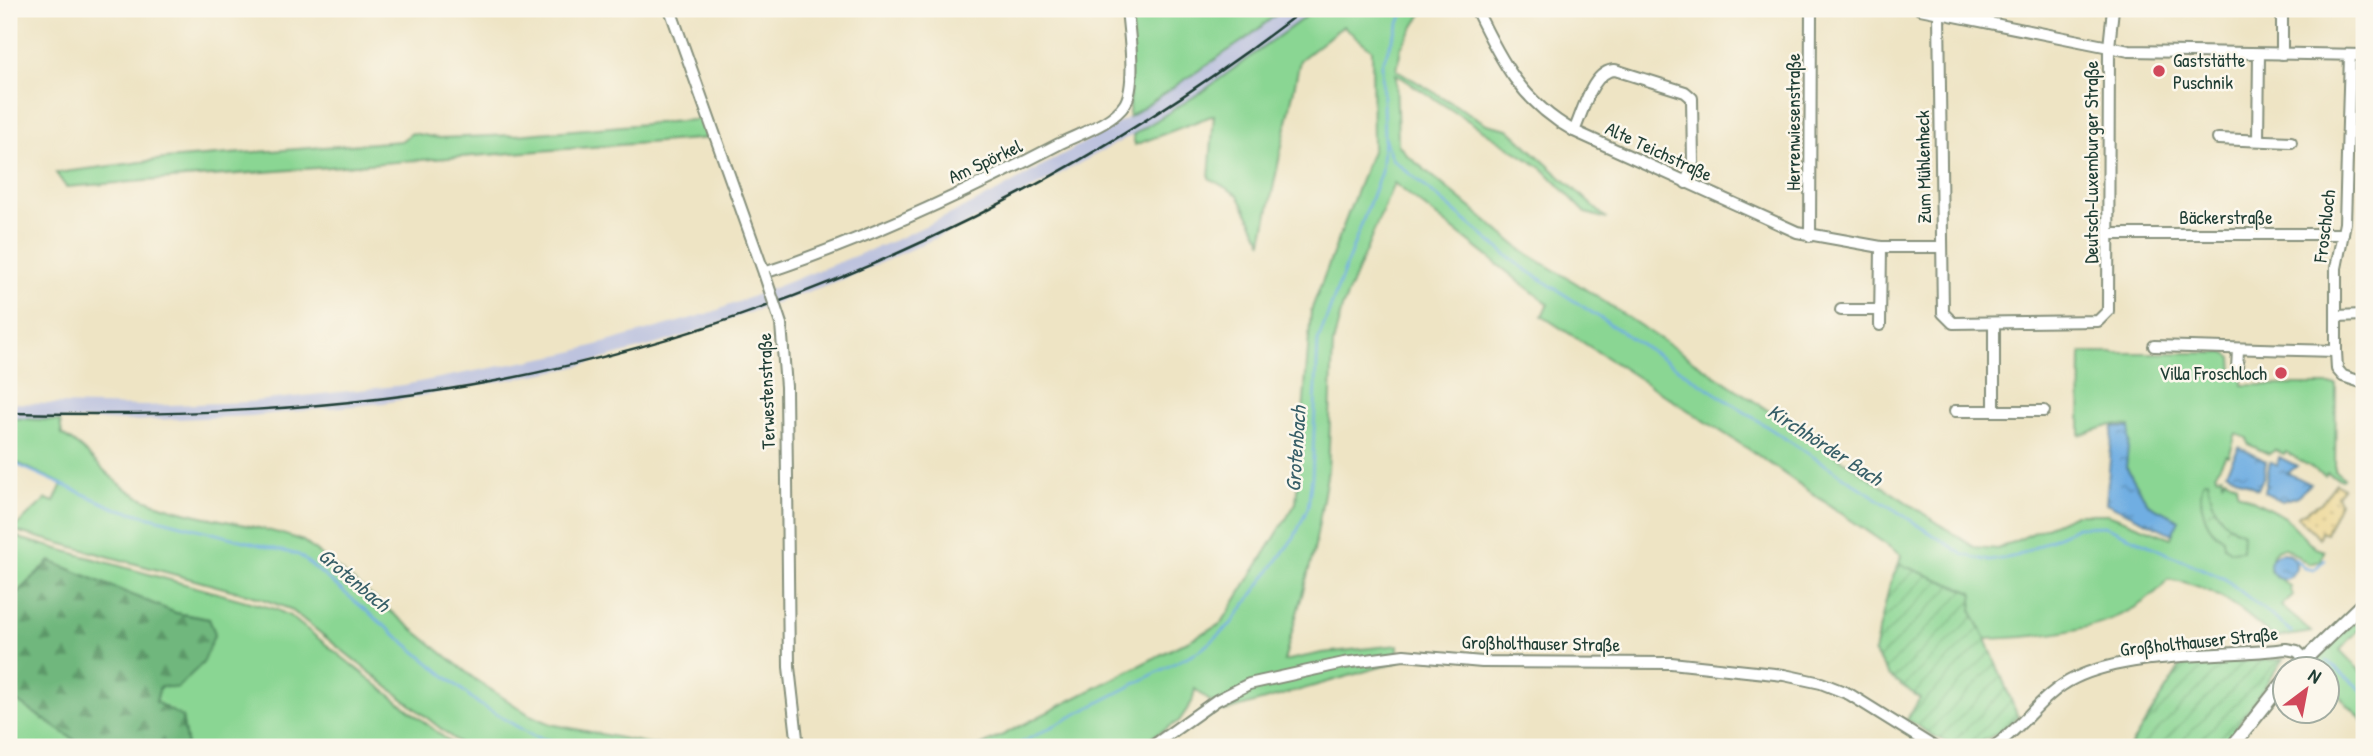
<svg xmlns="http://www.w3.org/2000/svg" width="2373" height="756" font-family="'Patrick Hand',sans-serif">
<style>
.industrial{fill:#bdc3de}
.grass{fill:#8ad693;stroke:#548a64;stroke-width:2}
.forest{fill:url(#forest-firs);stroke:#477a58;stroke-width:2}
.sand{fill:url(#sand-dots);stroke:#868c69;stroke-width:2}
.park{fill:url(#park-crowns);stroke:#548a64;stroke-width:2}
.garden{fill:url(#garden-furrows);stroke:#548a64;stroke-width:2}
.water{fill:url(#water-ripples);stroke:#48768b;stroke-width:2}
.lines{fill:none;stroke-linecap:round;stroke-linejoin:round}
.stream{stroke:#70aee2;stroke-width:2.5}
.minor-casing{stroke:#86907c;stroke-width:14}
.tertiary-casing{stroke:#86907c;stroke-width:16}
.minor{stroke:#fff;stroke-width:10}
.tertiary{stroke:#fff;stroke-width:12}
.rail{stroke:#1f3d34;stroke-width:2.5}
.minor-bridge-casing{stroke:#86907c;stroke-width:14;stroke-linecap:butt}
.minor-bridge{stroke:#fff;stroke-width:10}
.poi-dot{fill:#d1495b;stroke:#fbf7ec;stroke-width:2.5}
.labels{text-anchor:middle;stroke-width:5;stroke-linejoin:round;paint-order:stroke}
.poi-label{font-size:19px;fill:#1f3d34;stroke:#fbf7ec;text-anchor:start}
.street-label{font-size:19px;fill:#1f3d34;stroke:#fbf7ec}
.water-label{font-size:21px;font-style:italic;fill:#375f68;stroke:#fbf7ec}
</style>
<defs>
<pattern id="forest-firs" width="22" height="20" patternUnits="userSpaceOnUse" patternTransform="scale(1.75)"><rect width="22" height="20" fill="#6fb77d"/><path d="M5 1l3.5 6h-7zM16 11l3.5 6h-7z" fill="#5b9667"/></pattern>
<pattern id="sand-dots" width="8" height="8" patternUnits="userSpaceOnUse" patternTransform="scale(1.75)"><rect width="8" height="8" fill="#eeda9e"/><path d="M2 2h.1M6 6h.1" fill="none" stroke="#ccbc89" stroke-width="1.8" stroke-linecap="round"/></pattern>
<pattern id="park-crowns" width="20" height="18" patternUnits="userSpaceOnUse" patternTransform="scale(1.75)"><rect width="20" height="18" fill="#8ad693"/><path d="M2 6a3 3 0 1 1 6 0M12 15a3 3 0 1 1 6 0" fill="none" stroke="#70af79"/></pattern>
<pattern id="garden-furrows" width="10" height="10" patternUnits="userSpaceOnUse" patternTransform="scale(1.75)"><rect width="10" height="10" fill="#8ad693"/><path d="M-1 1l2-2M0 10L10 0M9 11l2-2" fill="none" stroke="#70af79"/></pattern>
<pattern id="water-ripples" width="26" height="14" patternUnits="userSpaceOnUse" patternTransform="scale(1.75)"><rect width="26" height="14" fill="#70aee2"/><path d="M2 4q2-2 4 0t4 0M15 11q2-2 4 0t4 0" fill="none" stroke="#5b8fb8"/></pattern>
</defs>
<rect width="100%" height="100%" fill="#fbf7ec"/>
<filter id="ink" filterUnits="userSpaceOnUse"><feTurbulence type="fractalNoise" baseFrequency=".0143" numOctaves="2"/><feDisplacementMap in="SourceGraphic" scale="14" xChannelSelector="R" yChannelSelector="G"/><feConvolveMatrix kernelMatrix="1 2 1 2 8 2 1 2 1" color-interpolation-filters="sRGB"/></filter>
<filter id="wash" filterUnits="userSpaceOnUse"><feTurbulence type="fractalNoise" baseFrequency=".00686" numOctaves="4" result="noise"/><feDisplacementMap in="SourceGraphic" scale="28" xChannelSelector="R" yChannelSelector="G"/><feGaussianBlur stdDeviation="1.57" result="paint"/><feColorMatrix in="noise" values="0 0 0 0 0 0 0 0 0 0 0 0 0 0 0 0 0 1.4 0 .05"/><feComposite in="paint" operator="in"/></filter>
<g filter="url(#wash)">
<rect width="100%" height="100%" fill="#eee4c4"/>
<path class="industrial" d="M1283 9H1315L1210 86 1130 136 971 222 849 277 675 339 571 368 383 403 250 416 131 421 9 418V403L144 406 248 402 404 385 568 353 710 313 893 241 991 195 1129 117 1247 38Z"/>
<g class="grass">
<path d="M1131 9H1283L1247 38 1129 117Z"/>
<path d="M1316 9H1425L1401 47 1397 70 1487 124 1508 129 1607 219 1586 213 1543 169 1396 74 1398 144 1407 155 1524 252 1576 283 1974 547 1998 549 2075 514H2108L2171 538 2178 520 2148 504 2126 467 2130 426 2112 425 2080 435 2081 353H2225L2232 358 2233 374H2243V385H2336L2335 471 2344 478 2342 480 2327 473 2325 476 2286 452 2284 454 2275 450 2269 454 2248 444 2247 438 2236 434 2229 456 2226 455 2215 474 2218 477 2222 476 2223 481 2225 478 2237 484V492L2285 517 2315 548 2324 551 2321 561 2308 564 2286 548 2278 549 2273 554 2270 571 2291 587 2289 589 2293 595 2281 606 2312 632 2274 638C2242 609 2212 585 2168 579 2128 630 2047 637 1986 639L1970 610 1973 593 1899 564 1901 555 1753 452 1542 316 1548 304 1394 183 1342 308 1333 344 1328 470 1314 551 1284 661 1322 653 1398 645V662L1223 712 1195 689 1192 702 1179 721 1135 747H979L1221 624 1296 503 1311 311 1373 148 1372 50 1343 26 1300 60 1262 241 1238 195 1209 178 1214 115 1135 145 1133 135 1203 91Z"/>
<path d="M704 119 711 138 66 187 56 173 165 159 401 141 412 133 439 138 515 135Z"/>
<path d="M9 418 60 421 62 435C93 452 108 484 147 500 197 520 253 522 303 541L476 680 530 715 550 724 666 747H464L290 609 257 597 15 531 13 529 46 499 54 502 62 484 9 459Z"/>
<path d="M10 532 22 539 275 609 290 616 456 747H187L182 717 156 702 160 686 209 619 176 613 41 569 9 601Z"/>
<path d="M2364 613V624L2340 650 2364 675V722L2328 684V668L2308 667Z"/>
<path d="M9 696 85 747H9Z"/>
</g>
<path class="forest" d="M50 561 176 613 209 619 215 633 203 663 177 688 160 686 156 702 182 717 187 747H85L9 696V601Z"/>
<path class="sand" d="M2336 483 2343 488 2337 495 2340 503 2326 533 2321 531 2319 538 2297 516 2321 503Z"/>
<path class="park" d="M2208 480C2211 504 2219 524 2243 533L2242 550 2231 551 2224 546 2223 538C2205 530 2196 498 2204 481Z"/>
<g class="garden">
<path d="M1899 564 1973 593 1971 610 1986 639 2018 717C1972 756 1955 752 1907 719L1920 698 1889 676 1874 652 1890 583Z"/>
<path d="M2284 659 2222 747H2130L2182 664Z"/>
</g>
<g class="water">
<path d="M2113 427 2130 428 2126 467 2148 504 2179 520 2172 534 2106 503Z"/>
<path d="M2239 447 2266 461 2264 476 2258 489 2226 472Z"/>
<path d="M2279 457 2297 466 2288 473 2311 484 2297 496 2282 501 2264 492 2270 462 2278 466Z"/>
<circle cx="2283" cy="566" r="13"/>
</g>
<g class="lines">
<g class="stream">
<path d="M1384 138 1392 159 1516 263 1964 555 1990 561 2017 556 2077 527 2105 526 2225 579 2292 632"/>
<path d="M9 461 115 508 299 555 479 704 533 736 574 747"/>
<path d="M2295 559 2304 568 2314 570 2325 559"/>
<path d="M2327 661 2364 692"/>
<path d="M1013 747 1202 649 1231 624 1295 536 1308 507 1312 476 1318 341 1381 172 1384 138 1382 64 1405 9"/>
</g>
</g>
</g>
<g filter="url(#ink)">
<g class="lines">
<g class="minor-casing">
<g id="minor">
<path d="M670 9 764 273C865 240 963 194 1057 145 1078 134 1112 124 1125 104 1137 84 1129 33 1127 9"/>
<path d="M1476 9C1501 61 1522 102 1574 131L1797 232 1881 247H1942"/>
<path d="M1920 9 2129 51 2364 55"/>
<path d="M2282 9V54"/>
<path d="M1939 13 1943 313 1953 323 2098 321 2108 311 2109 47 2113 9"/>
<path d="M2350 55 2345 223 2336 268V351L2337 369 2343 376 2364 383"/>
<path d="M1574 131C1583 112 1592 70 1615 70L1685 92 1692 98 1693 162 1686 183"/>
<path d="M2218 139 2291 142"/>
<path d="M2258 140 2259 54"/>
<path d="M2109 234H2343"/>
<path d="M1810 236 1811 9"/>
<path d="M1841 310H1880"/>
<path d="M2336 316 2364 315"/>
<path d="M781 324 786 387 789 667 798 747"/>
<path d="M1994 324V411H2044"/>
<path d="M1880 325 1881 247"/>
<path d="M2154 346 2336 351"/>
<path d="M2237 369 2238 350"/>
<path d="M1955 411H1994"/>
<path d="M1151 747 1217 700 1249 684 1344 663 1404 655 1482 662 1671 663 1784 675 1821 683 1849 694 1934 747"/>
<path d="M1993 747C2023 728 2041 694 2075 678 2131 651 2223 657 2286 649L2297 651 2305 659"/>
</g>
</g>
<g class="tertiary-casing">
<g id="tertiary">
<path d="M2296 668 2364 602"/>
<path d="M2232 747 2286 679"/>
</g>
</g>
<use href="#minor" class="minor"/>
<use href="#tertiary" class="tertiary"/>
<path class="rail" d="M9 413C174 417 339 411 501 380 792 323 1071 190 1304 9"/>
<g class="minor-bridge-casing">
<path id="minor-bridge" d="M764 273 781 324"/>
</g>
<use href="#minor-bridge" class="minor-bridge"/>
</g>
</g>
<g class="poi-dot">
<circle cx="2159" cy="71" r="7"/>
<circle cx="2281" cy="373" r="7"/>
</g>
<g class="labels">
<g class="poi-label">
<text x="2173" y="67">Gaststätte<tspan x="2173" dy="22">Puschnik</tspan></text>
<text x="2267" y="380" text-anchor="end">Villa Froschloch</text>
</g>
<g class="street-label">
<text transform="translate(1793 122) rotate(-90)" y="7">Herrenwiesenstraße</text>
<text transform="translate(1659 151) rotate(25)" y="7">Alte Teichstraße</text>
<text transform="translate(985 161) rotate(-25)" y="7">Am Spörkel</text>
<text transform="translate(2091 162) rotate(-90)" y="7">Deutsch-Luxemburger Straße</text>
<text transform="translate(1923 167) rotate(-91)" y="7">Zum Mühlenheck</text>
<text x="2226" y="224">Bäckerstraße</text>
<text transform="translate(2324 226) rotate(-83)" y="7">Froschloch</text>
<text transform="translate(766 391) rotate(-92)" y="7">Terwestenstraße</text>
<text transform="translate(2199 641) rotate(-6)" y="7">Großholthauser Straße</text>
<text transform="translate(1541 643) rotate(1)" y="7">Großholthauser Straße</text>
</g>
<g class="water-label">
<text transform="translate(1825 445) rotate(33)" y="7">Kirchhörder Bach</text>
<text transform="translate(1296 449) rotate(-86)" y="7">Grotenbach</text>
<text transform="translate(354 580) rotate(40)" y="7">Grotenbach</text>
</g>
</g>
<rect width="2373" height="756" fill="none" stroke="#fbf7ec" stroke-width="35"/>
<g transform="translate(2306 690) rotate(32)"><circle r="33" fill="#fbf7ec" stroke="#a3ada2" stroke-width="2"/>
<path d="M0-5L12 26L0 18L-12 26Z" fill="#d1495b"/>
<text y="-10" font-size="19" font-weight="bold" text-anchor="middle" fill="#1f3d34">N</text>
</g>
</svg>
